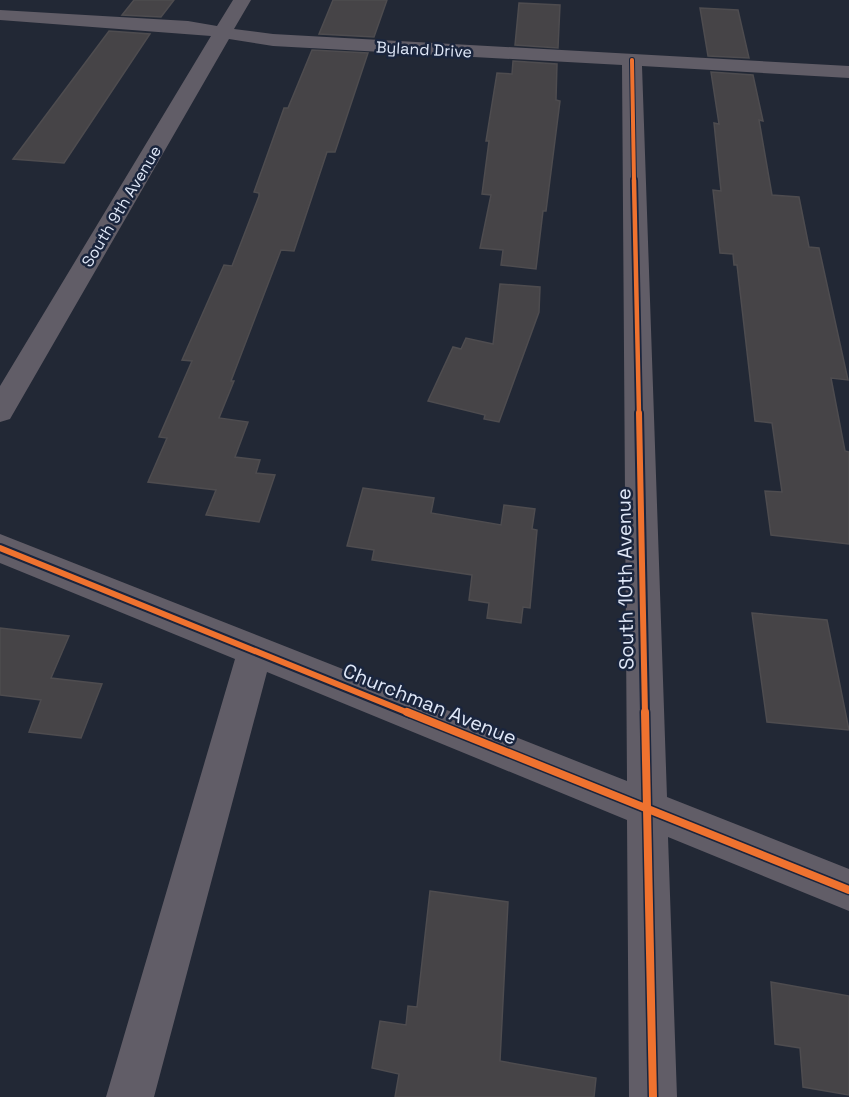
<svg xmlns="http://www.w3.org/2000/svg" width="849" height="1097" font-family="'Space Grotesk',sans-serif">
<style>
.building{fill:#464447;stroke:#4e4c4f;stroke-width:1.5}
.lines{fill:none;stroke-linecap:round;stroke-linejoin:round}
.minor{fill:#615d67;fill-rule:evenodd}
.cycleway-far3-casing{stroke:#1a253d;stroke-width:6}
.cycleway-far2-casing{stroke:#1a253d;stroke-width:8}
.cycleway-far1-casing{stroke:#1a253d;stroke-width:10}
.cycleway-casing{stroke:#1a253d;stroke-width:11}
.cycleway-far3{stroke:#ef722f;stroke-width:4}
.cycleway-far2{stroke:#ef722f;stroke-width:4.5}
.cycleway-far1{stroke:#ef722f;stroke-width:6}
.cycleway{stroke:#ef722f;stroke-width:8}
.labels{text-anchor:middle;stroke-width:5;stroke-linejoin:round;paint-order:stroke}
.far-street-label{font-size:16px;fill:#e0e8f8;stroke:#1a253d}
.street-label{font-size:20px;fill:#e0e8f8;stroke:#1a253d}
</style>
<rect width="100%" height="100%" fill="#222835"/>
<g class="building">
<path d="M134 0H174L161 17 122 15Z"/>
<path d="M333 0H387L374 37 319 34Z"/>
<path d="M519 3 560 5 558 48 515 45Z"/>
<path d="M700 8 738 10 749 58 708 56Z"/>
<path d="M109 31 150 34 64 163 13 159Z"/>
<path d="M312 50 368 53 335 152H327L294 251 281 250 231 381H234L219 418 248 422 235 457 260 460 256 473 275 475 259 522 206 515 216 490 148 482 167 438 159 437 192 361 182 360 224 265 232 266 259 196V193L254 192 284 108H288Z"/>
<path d="M513 61 557 64 556 100 560 101 546 211H543L536 269 501 265 503 250 480 248 491 195 482 194 489 141H486L497 73 512 74Z"/>
<path d="M711 72 753 75 763 121 759 120 772 195 799 197 809 247 819 248 848 380 831 378 845 451 849 452V544L771 535 765 491 782 492 772 423 755 421 737 265H734L733 254 720 253 713 190 721 191 714 123 719 124Z"/>
<path d="M500 284 540 287 539 312 499 422 484 419 485 415 428 401 453 347 461 349 466 338 493 344Z"/>
<path d="M363 488 434 498 431 513 501 525 504 505 535 509 532 529 537 530 530 608 523 607 521 623 487 618 489 603 469 600 472 575 372 560 374 550 347 546Z"/>
<path d="M752 613 827 620 849 730 767 722Z"/>
<path d="M0 628 69 636 51 678 102 684 81 738 29 732 41 700 0 695Z"/>
<path d="M430 891 508 902 500 1061 596 1078 594 1097H395L399 1074 372 1068 380 1021 406 1025 408 1006 417 1007Z"/>
<path d="M771 982 849 996V1095L803 1087 800 1048 775 1044Z"/>
</g>
<g class="lines">
<path class="minor" d="M233 0H251L234 29 273 34 849 66V78L642 66 667 797 849 869V911L668 837 677 1097H629L627 820 267 672 154 1097H106L235 659 0 563V534L627 781 622 65 273 46 229 39 10 419 0 422V386L211 36 0 20V10L188 21 217 26Z"/>
<g class="cycleway-far3-casing">
<path id="cycleway-far3" d="M632 60 634 182"/>
</g>
<g class="cycleway-far2-casing">
<path id="cycleway-far2" d="M634 180 639 414"/>
</g>
<g class="cycleway-far1-casing">
<g id="cycleway-far1">
<path d="M639 413 645 714"/>
<path d="M0 548 411 714"/>
</g>
</g>
<g class="cycleway-casing">
<g id="cycleway">
<path d="M407 712 849 890"/>
<path d="M645 712 653 1097"/>
</g>
</g>
<use href="#cycleway-far3" class="cycleway-far3"/>
<use href="#cycleway-far2" class="cycleway-far2"/>
<use href="#cycleway-far1" class="cycleway-far1"/>
<use href="#cycleway" class="cycleway"/>
</g>
<g class="labels">
<g class="far-street-label">
<text transform="translate(424 49) rotate(3)" y="6">Byland Drive</text>
<text transform="translate(121 206) rotate(-59)" y="6">South 9th Avenue</text>
</g>
<g class="street-label">
<text transform="translate(625 579) rotate(-91)" y="7">South 10th Avenue</text>
<text transform="translate(430 704) rotate(22)" y="7">Churchman Avenue</text>
</g>
</g>
</svg>
